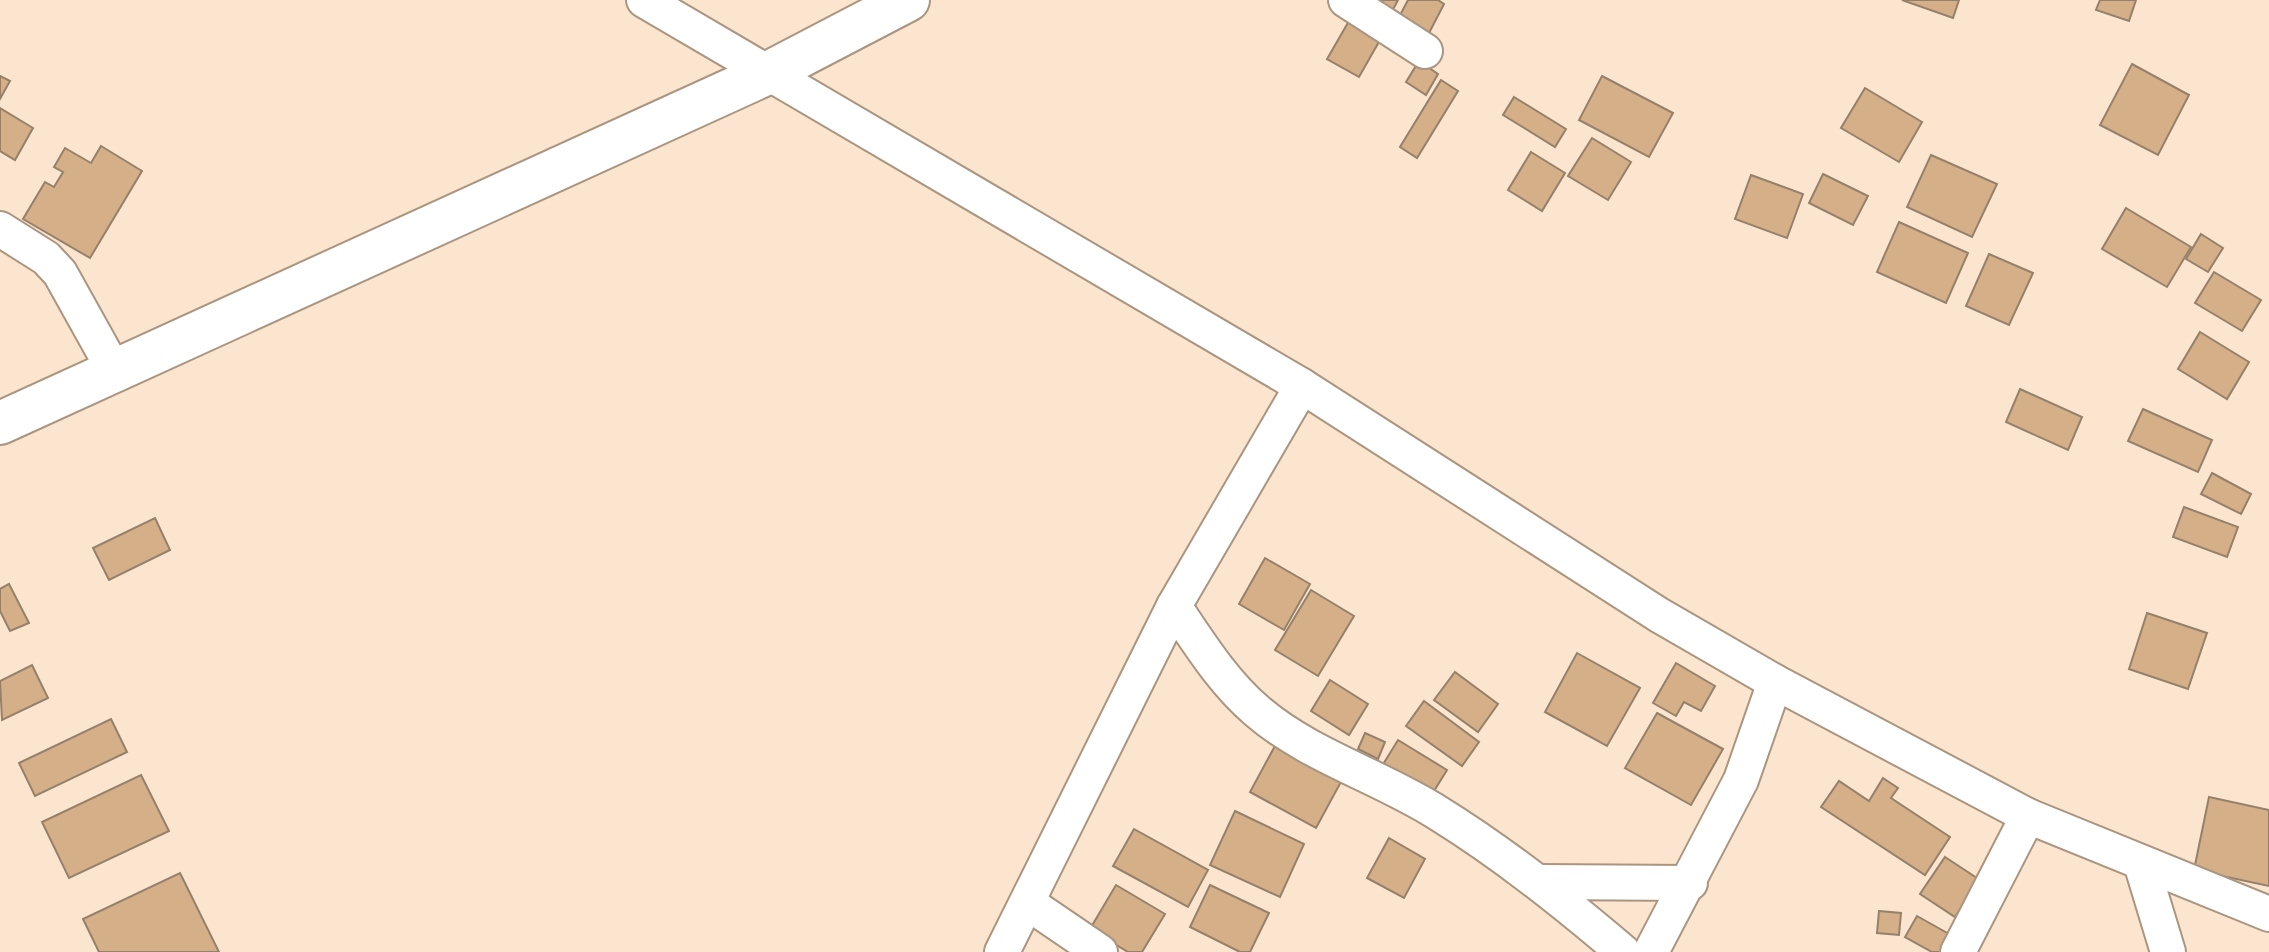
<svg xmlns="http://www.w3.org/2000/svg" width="2269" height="952" font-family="Barlow,sans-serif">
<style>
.building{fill:#d4af87;stroke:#95816b;stroke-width:2}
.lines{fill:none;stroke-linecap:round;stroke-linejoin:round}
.minor-casing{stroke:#aa9580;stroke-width:38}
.tertiary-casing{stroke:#aa9580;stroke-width:46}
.minor{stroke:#fff;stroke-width:34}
.tertiary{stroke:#fff;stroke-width:42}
</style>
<rect width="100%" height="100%" fill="#fbe5ce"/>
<g class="building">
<path d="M1353 0H1398L1388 19Z"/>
<path d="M1408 0H1438L1444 4 1427 37 1397 21Z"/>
<path d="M1902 0H1959L1953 18Z"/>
<path d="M2100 0H2136L2129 21 2096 10Z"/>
<path d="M1349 21 1380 40 1359 77 1327 59Z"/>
<path d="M1419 61 1438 74 1426 95 1406 82Z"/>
<path d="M2132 64 2189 95 2158 155 2100 125Z"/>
<path d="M0 76 10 81 0 99Z"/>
<path d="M1602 76 1673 113 1649 157 1579 120Z"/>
<path d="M1441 80 1458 91 1417 158 1400 147Z"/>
<path d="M1865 88 1922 122 1899 162 1841 128Z"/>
<path d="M1514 97 1566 129 1555 147 1503 115Z"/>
<path d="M0 108 33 128 15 160 0 151Z"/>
<path d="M1592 138 1631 162 1608 200 1568 176Z"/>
<path d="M101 146 142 171 90 258 23 219 45 182 54 187 63 172 54 167 65 148 91 163Z"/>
<path d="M1531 152 1565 173 1542 211 1508 190Z"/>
<path d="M1931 155 1997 184 1972 237 1907 207Z"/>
<path d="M1823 174 1868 196 1853 225 1809 203Z"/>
<path d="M1751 175 1803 194 1787 238 1735 219Z"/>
<path d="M2126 208 2191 247 2167 287 2102 249Z"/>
<path d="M1899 222 1968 253 1946 303 1877 272Z"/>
<path d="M2201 234 2223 248 2208 272 2186 259Z"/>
<path d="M1989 254 2033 273 2009 325 1966 306Z"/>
<path d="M2214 272 2261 300 2242 331 2195 303Z"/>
<path d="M2200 332 2249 362 2227 399 2178 369Z"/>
<path d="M2020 389 2082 417 2068 450 2006 422Z"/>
<path d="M2143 409 2212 440 2198 472 2128 441Z"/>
<path d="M2212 473 2251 494 2241 514 2201 494Z"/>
<path d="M2184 507 2238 527 2227 557 2173 537Z"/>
<path d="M155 518 170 550 109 580 93 548Z"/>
<path d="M1265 558 1310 584 1284 630 1239 604Z"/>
<path d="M9 584 29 623 10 631 0 611V589Z"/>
<path d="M1311 590 1354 616 1318 676 1275 650Z"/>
<path d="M2147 613 2207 633 2188 689 2129 669Z"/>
<path d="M1577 653 1640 688 1607 746 1545 712Z"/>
<path d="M1676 663 1715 686 1701 711 1684 702 1676 716 1653 703Z"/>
<path d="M32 665 48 698 2 720 0 681Z"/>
<path d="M1455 672 1498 704 1478 732 1434 700Z"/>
<path d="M1330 680 1368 704 1349 735 1311 711Z"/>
<path d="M1424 701 1479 742 1462 766 1406 726Z"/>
<path d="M1657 713 1723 749 1691 805 1625 768Z"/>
<path d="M111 719 127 752 35 796 19 763Z"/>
<path d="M1365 733 1385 742 1378 759 1358 749Z"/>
<path d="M1398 740 1447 770 1431 796 1382 766Z"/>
<path d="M1276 744 1342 780 1316 828 1250 792Z"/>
<path d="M141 775 169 831 69 878 42 822Z"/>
<path d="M1883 778 1898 788 1891 798 1950 837 1925 875 1821 807 1839 781 1869 801Z"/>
<path d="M2209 797 2269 810V886L2194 870Z"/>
<path d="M1235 811 1304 844 1280 897 1210 865Z"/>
<path d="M1134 829 1208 870 1188 907 1113 866Z"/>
<path d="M1389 838 1425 859 1404 898 1367 878Z"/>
<path d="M1945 857 1980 880 1955 917 1920 894Z"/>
<path d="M180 873 219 952H99L83 919Z"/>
<path d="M1116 885 1165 914 1142 952H1128L1090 929Z"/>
<path d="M1210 885 1269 913 1250 952H1240L1190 927Z"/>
<path d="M1879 911 1901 913 1899 935 1877 933Z"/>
<path d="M1917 916 1958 939 1950 952H1932L1905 937Z"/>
</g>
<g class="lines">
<g class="minor-casing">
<g id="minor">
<path d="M644 0 1302 386 1659 615 1775 682 2028 816 2269 914"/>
<path d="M1346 0 1425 51"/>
<path d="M0 229 46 258 60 273 114 370"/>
<path d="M1174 606C1199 643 1223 682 1257 711 1309 756 1380 776 1438 813 1504 854 1564 902 1623 952"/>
<path d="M2141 863 2168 952"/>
<path d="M1541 882 1690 883"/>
<path d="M1028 903 1100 952"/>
<path d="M1002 952 1174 606 1302 386"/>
<path d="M1651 952 1741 780 1775 682"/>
<path d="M1958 952 2028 816"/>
</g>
</g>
<g class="tertiary-casing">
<path id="tertiary" d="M0 423 768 73 908 0"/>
</g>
<use href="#minor" class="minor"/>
<use href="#tertiary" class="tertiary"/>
</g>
</svg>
